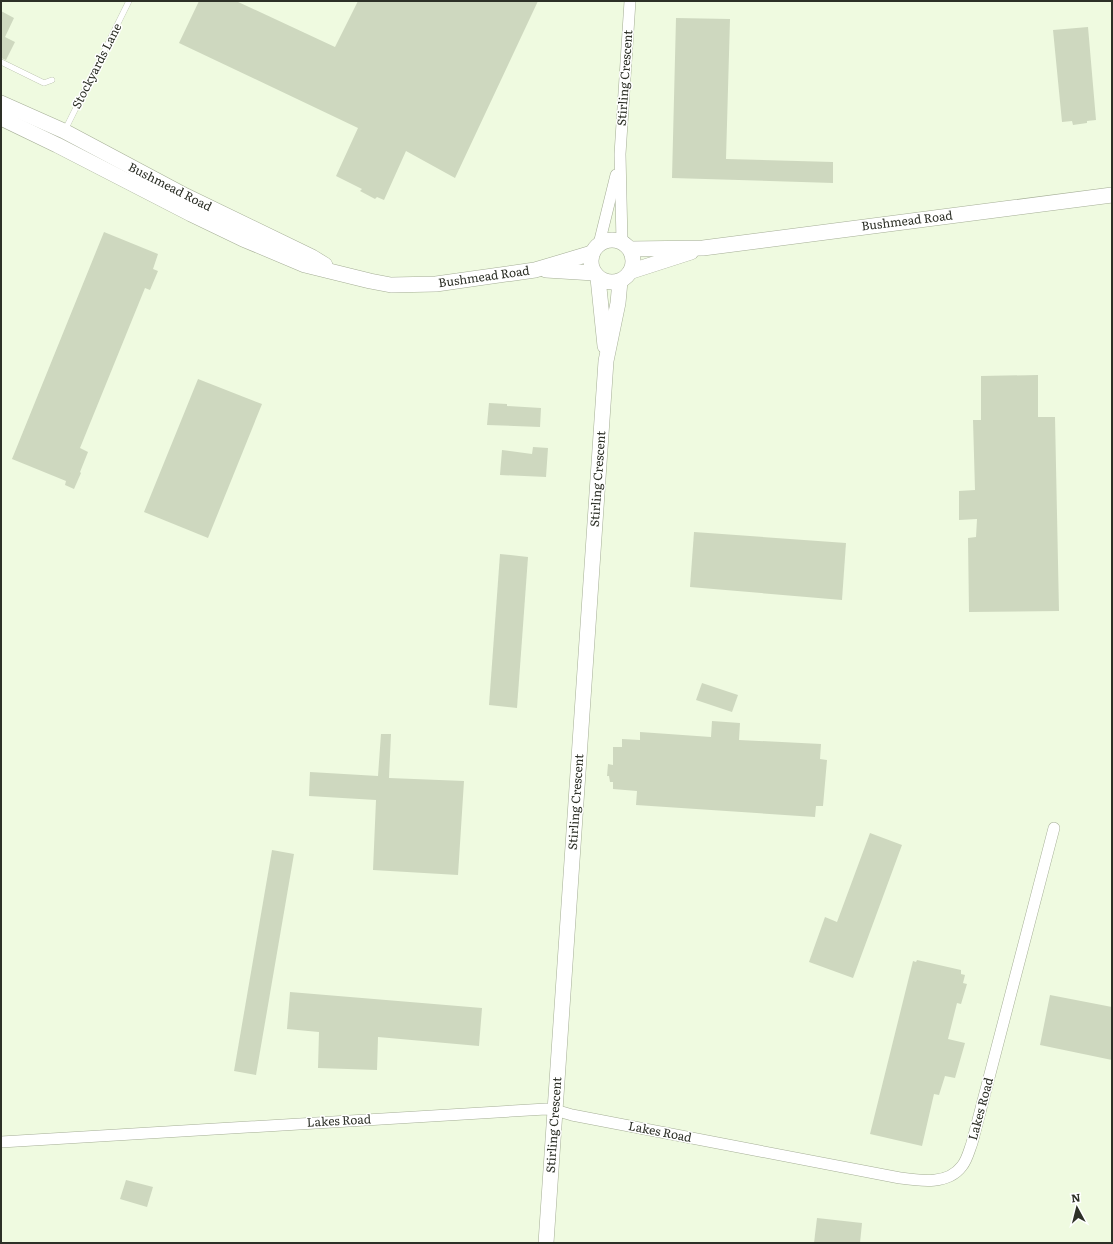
<svg xmlns="http://www.w3.org/2000/svg" width="1113" height="1244" font-family="Literata,serif">
<style>
.building{fill:#ced8bf}
.lines{fill:none;stroke-linecap:round;stroke-linejoin:round}
.lane-casing{stroke:#a5ae96;stroke-width:6}
.street-casing{stroke:#a5ae96;stroke-width:12}
.secondary-casing{stroke:#a5ae96;stroke-width:16}
.lane{stroke:#fff;stroke-width:5.5}
.street{stroke:#fff;stroke-width:11}
.secondary{stroke:#fff;stroke-width:15}
.labels{text-anchor:middle;stroke-width:3;stroke-linejoin:round;paint-order:stroke}
.street-label{font-size:12px;fill:#2d3027;stroke:#fff}
</style>
<rect width="100%" height="100%" fill="#effae0"/>
<g class="building">
<path d="M199 1H236L335 47 358 1H538L455 178 406 151 384 200 377 197 375 199 360 191 362 189 336 176 358 128 179 43Z"/>
<path d="M1 11 14 18 5 37 15 42 6 60 1 58Z"/>
<path d="M676 18 730 19 726 159 833 162V183L672 178Z"/>
<path d="M1088 27 1096 120 1087 121V123L1073 125 1072 121 1062 122 1053 30Z"/>
<path d="M104 232 158 254 153 269 158 271 150 290 145 288 80 448 88 452 80 472 81 473 74 489 65 485 66 481 12 459Z"/>
<path d="M1038 375V417H1055L1059 611 969 612 968 538 976 537 977 519 959 520V491L975 490 973 420H981V376Z"/>
<path d="M198 379 262 404 208 538 144 512Z"/>
<path d="M489 403 507 404V406L541 408 540 427 487 425Z"/>
<path d="M533 447 548 448 546 477 500 475 502 450 532 454Z"/>
<path d="M694 532 846 543 842 600 690 587Z"/>
<path d="M500 554 528 557 517 708 489 705Z"/>
<path d="M702 683 738 695 732 712 696 700Z"/>
<path d="M712 721 740 723 739 740 821 744 820 759 827 760 823 806H816L815 817 636 805 637 791 613 789V782H610L609 776H607L608 764 613 765V747H622V739L640 740V732L711 737Z"/>
<path d="M381 734H391L389 778 464 781 458 875 373 870 376 800 309 796 310 772 378 776Z"/>
<path d="M870 833 902 845 853 978 809 962 825 917 837 922Z"/>
<path d="M272 850 294 854 256 1075 234 1071Z"/>
<path d="M917 960 961 970V974L965 975 963 983 967 984 961 1004 957 1003 948 1039 965 1043 955 1078 945 1076 939 1095 934 1094 922 1146 870 1134 913 961 916 962Z"/>
<path d="M290 992 482 1008 479 1046 378 1037 377 1070 318 1068 319 1032 287 1029Z"/>
<path d="M1050 995 1112 1007V1060L1040 1045Z"/>
<path d="M126 1180 153 1187 147 1207 120 1199Z"/>
<path d="M817 1218 862 1223 860 1243H814Z"/>
</g>
<g class="lines">
<g class="lane-casing">
<g id="lane">
<path d="M1 62 44 83 52 80"/>
<path d="M65 130 129 1"/>
</g>
</g>
<g class="street-casing">
<g id="street">
<path d="M622 242 620 154 630 1"/>
<path d="M599 244 616 175"/>
<path d="M1 1142 546 1109 555 1110 572 1115 900 1178C921 1181 948 1185 962 1166 967 1160 969 1151 972 1143L1054 828"/>
</g>
</g>
<g class="secondary-casing">
<g id="secondary">
<path d="M1 103 64 131 186 196 312 257 325 265"/>
<path d="M1 118 57 145 191 214 243 239 305 265 370 281 391 285 436 284 535 270 592 253"/>
<circle cx="612" cy="261" r="21"/>
<path d="M630 249 703 248 1112 195"/>
<path d="M546 270 594 273"/>
<path d="M632 271 691 252"/>
<path d="M598 278 605 346"/>
<path d="M546 1243 606 361 618 303 620 281"/>
</g>
</g>
<use href="#lane" class="lane"/>
<use href="#street" class="street"/>
<use href="#secondary" class="secondary"/>
</g>
<g class="labels">
<g class="street-label">
<text transform="translate(97 66) rotate(-63)" y="4">Stockyards Lane</text>
<text transform="translate(625 78) rotate(-86)" y="4">Stirling Crescent</text>
<text transform="translate(170 187) rotate(27)" y="4">Bushmead Road</text>
<text transform="translate(907 221) rotate(-7)" y="4">Bushmead Road</text>
<text transform="translate(484 277) rotate(-8)" y="4">Bushmead Road</text>
<text transform="translate(598 479) rotate(-86)" y="4">Stirling Crescent</text>
<text transform="translate(576 802) rotate(-86)" y="4">Stirling Crescent</text>
<text transform="translate(981 1109) rotate(-75)" y="4">Lakes Road</text>
<text transform="translate(339 1121) rotate(-3)" y="4">Lakes Road</text>
<text transform="translate(554 1125) rotate(-86)" y="4">Stirling Crescent</text>
<text transform="translate(660 1132) rotate(11)" y="4">Lakes Road</text>
</g>
</g>
<rect width="1113" height="1244" fill="none" stroke="#2d3027" stroke-width="4"/>
<g transform="translate(1077 1208) rotate(353)" stroke="#ffffff" stroke-width="3" paint-order="stroke">
<path d="M0-3L7 15L0 10L-7 15Z" fill="#2d3027"/>
<text y="-6" font-size="11" font-weight="bold" text-anchor="middle" fill="#2d3027">N</text>
</g>
</svg>
